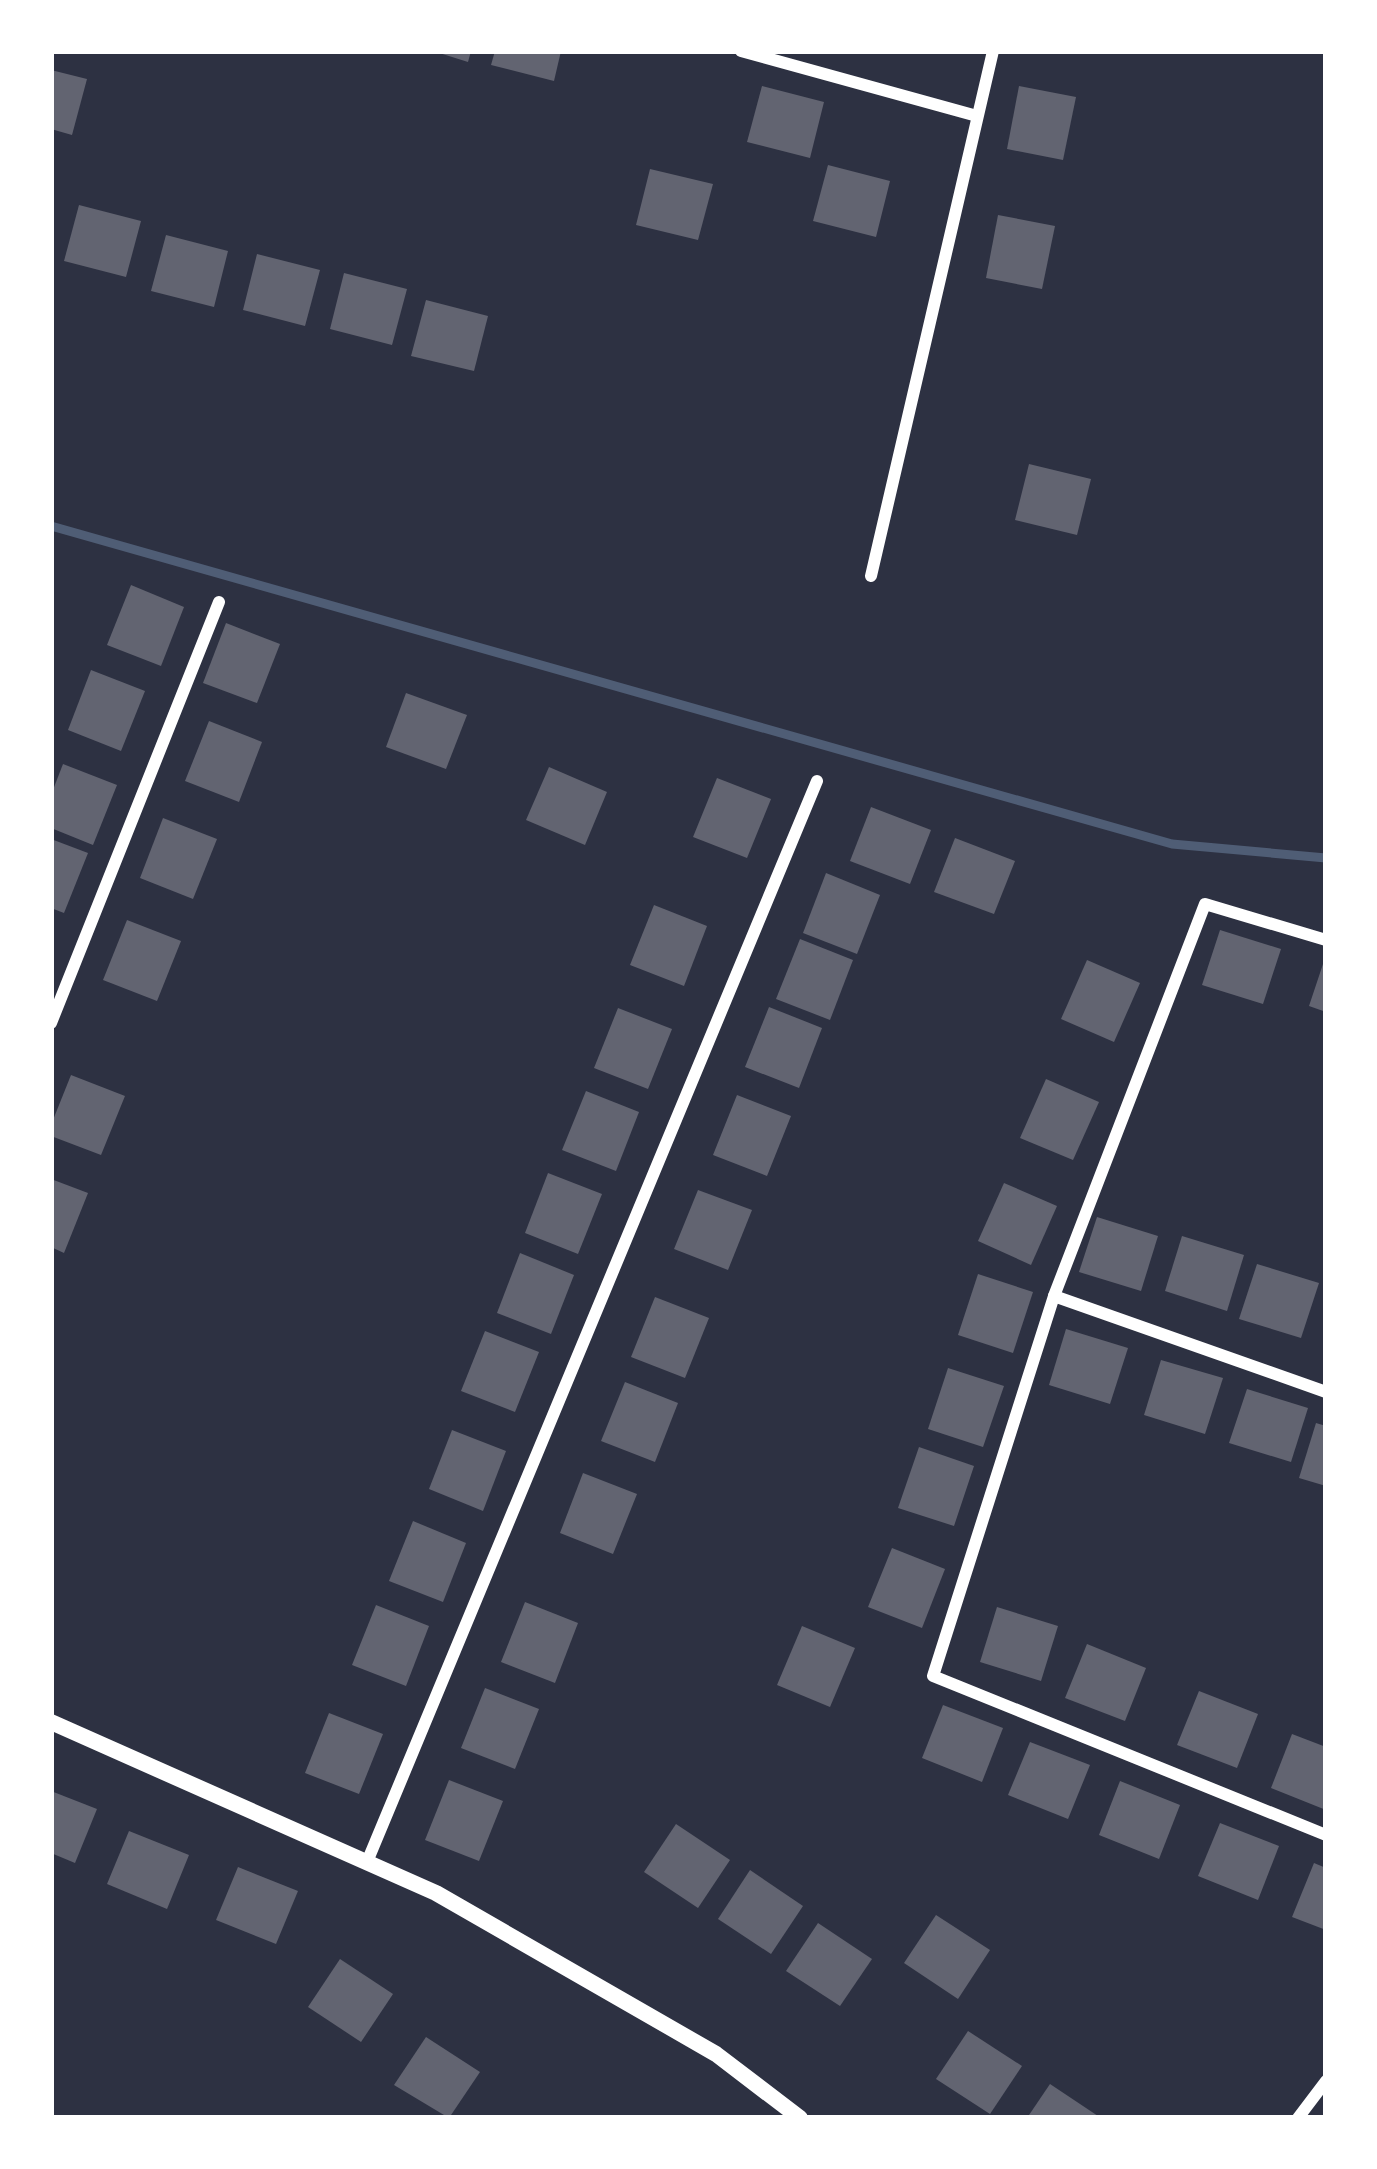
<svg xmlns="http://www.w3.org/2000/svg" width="1377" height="2169" font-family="Mulish,sans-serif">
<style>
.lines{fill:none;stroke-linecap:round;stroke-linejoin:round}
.stream{stroke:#4f5d75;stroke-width:9}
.building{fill:#626471}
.minor{stroke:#fff;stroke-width:12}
.tertiary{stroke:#fff;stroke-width:16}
</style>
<rect width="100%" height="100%" fill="#2d3142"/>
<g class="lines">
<path class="stream" d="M51 526 1172 844 1326 858"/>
</g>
<g class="building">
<path d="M433 51H471L468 62Z"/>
<path d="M495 51H561L554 81 491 65Z"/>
<path d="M51 70 87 79 72 135 51 129Z"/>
<path d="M762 86 824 102 810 158 747 142Z"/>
<path d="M1019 86 1076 97 1063 160 1007 149Z"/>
<path d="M828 165 890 181 876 237 813 221Z"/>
<path d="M650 169 713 184 698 240 636 225Z"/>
<path d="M79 205 141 221 126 277 64 261Z"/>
<path d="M998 215 1055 226 1042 289 986 278Z"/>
<path d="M166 235 228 251 214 307 151 291Z"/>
<path d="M257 254 320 270 305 326 243 310Z"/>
<path d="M344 273 407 289 392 345 330 329Z"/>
<path d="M426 300 488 316 474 371 411 356Z"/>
<path d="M1029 464 1091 479 1077 535 1015 520Z"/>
<path d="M131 585 184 607 161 666 107 645Z"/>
<path d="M226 623 280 644 257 703 203 683Z"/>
<path d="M91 670 145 691 121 751 68 730Z"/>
<path d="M406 693 467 715 446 769 386 747Z"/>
<path d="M209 721 262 742 239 802 185 781Z"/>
<path d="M63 764 117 785 93 845 51 828V795Z"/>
<path d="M549 767 607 792 585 845 526 820Z"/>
<path d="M717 778 771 799 747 858 693 837Z"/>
<path d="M871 807 931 830 910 884 850 861Z"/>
<path d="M163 818 217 839 193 899 140 878Z"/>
<path d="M955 838 1015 861 994 914 934 892Z"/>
<path d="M51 839 88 853 64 913 51 908Z"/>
<path d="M826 873 880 895 857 954 803 933Z"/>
<path d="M654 905 707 926 684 986 630 965Z"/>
<path d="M127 920 181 941 157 1001 103 980Z"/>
<path d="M1220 930 1281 949 1263 1004 1202 985Z"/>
<path d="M800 939 853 960 830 1020 776 999Z"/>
<path d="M1326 955V1012L1309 1006Z"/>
<path d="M1087 960 1140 983 1114 1042 1061 1019Z"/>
<path d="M769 1007 822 1028 799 1088 745 1067Z"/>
<path d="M618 1008 672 1029 648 1089 594 1068Z"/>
<path d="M71 1075 125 1096 101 1155 51 1136V1125Z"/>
<path d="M1046 1079 1099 1102 1073 1160 1020 1138Z"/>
<path d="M586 1091 639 1112 616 1171 562 1150Z"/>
<path d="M737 1095 791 1116 767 1176 713 1155Z"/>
<path d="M548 1173 602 1194 578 1254 525 1233Z"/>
<path d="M51 1179 88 1193 64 1253 51 1247Z"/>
<path d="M1004 1183 1057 1206 1031 1265 978 1241Z"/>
<path d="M698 1190 752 1210 728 1270 674 1249Z"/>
<path d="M1097 1217 1158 1236 1141 1291 1079 1272Z"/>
<path d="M1182 1236 1244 1255 1227 1311 1165 1291Z"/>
<path d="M520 1253 574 1275 551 1334 497 1313Z"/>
<path d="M1257 1264 1319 1283 1301 1338 1239 1319Z"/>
<path d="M978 1274 1033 1292 1013 1353 958 1335Z"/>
<path d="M655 1297 709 1318 685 1378 631 1357Z"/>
<path d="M1066 1329 1128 1348 1110 1404 1049 1385Z"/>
<path d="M485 1331 539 1352 515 1412 461 1391Z"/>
<path d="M1161 1360 1223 1378 1205 1434 1144 1415Z"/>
<path d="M948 1368 1004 1386 983 1447 928 1429Z"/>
<path d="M625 1382 678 1403 655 1462 601 1441Z"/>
<path d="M1247 1389 1308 1408 1291 1462 1229 1443Z"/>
<path d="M1316 1423 1326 1426V1486L1299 1478Z"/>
<path d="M452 1430 506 1451 483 1511 429 1489Z"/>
<path d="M919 1447 974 1466 954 1526 898 1508Z"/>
<path d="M583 1473 637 1494 613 1554 560 1533Z"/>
<path d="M413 1521 466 1543 443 1602 389 1581Z"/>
<path d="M892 1548 945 1569 922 1628 868 1607Z"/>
<path d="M525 1602 578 1623 555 1683 501 1662Z"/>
<path d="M376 1605 429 1626 406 1686 352 1665Z"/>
<path d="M997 1607 1058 1626 1041 1681 980 1662Z"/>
<path d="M802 1626 855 1648 830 1707 777 1685Z"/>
<path d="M1087 1644 1146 1668 1125 1721 1065 1698Z"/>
<path d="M485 1688 539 1709 515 1769 461 1748Z"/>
<path d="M1199 1691 1258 1714 1237 1768 1177 1745Z"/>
<path d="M943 1705 1003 1728 982 1782 922 1758Z"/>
<path d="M329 1713 383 1734 359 1794 305 1773Z"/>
<path d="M1292 1734 1326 1747V1810L1271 1788Z"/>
<path d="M1030 1742 1090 1765 1068 1819 1008 1795Z"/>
<path d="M449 1780 503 1801 479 1861 425 1840Z"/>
<path d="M1120 1781 1180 1805 1159 1859 1099 1835Z"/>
<path d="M51 1791 97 1809 75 1863 51 1853Z"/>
<path d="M1220 1823 1279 1846 1258 1900 1198 1876Z"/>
<path d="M676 1824 730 1860 698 1908 644 1872Z"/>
<path d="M129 1831 189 1855 167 1909 107 1884Z"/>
<path d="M1314 1863 1326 1868V1930L1292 1917Z"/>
<path d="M238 1867 298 1891 276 1944 216 1920Z"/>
<path d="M750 1870 803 1906 771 1954 718 1919Z"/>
<path d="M936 1915 990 1950 958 1999 904 1963Z"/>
<path d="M818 1923 872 1959 840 2006 786 1971Z"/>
<path d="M340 1959 393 1994 361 2042 308 2007Z"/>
<path d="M968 2031 1022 2066 990 2114 936 2079Z"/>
<path d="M426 2037 480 2072 449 2118 394 2085Z"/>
<path d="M1050 2084 1101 2118H1027Z"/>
</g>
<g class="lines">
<g class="minor">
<path d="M741 51 977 116"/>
<path d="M871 576 993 51"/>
<path d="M1326 940 1205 904 1054 1296 933 1676 1326 1835"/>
<path d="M51 1023 219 602"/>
<path d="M1054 1296 1326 1392"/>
<path d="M367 1862 817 781"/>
<path d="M1298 2118 1326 2081"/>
</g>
<path class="tertiary" d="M51 1722 436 1893 716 2054 800 2118"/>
</g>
<rect width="1377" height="2169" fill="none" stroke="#ffffff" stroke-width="108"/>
</svg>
